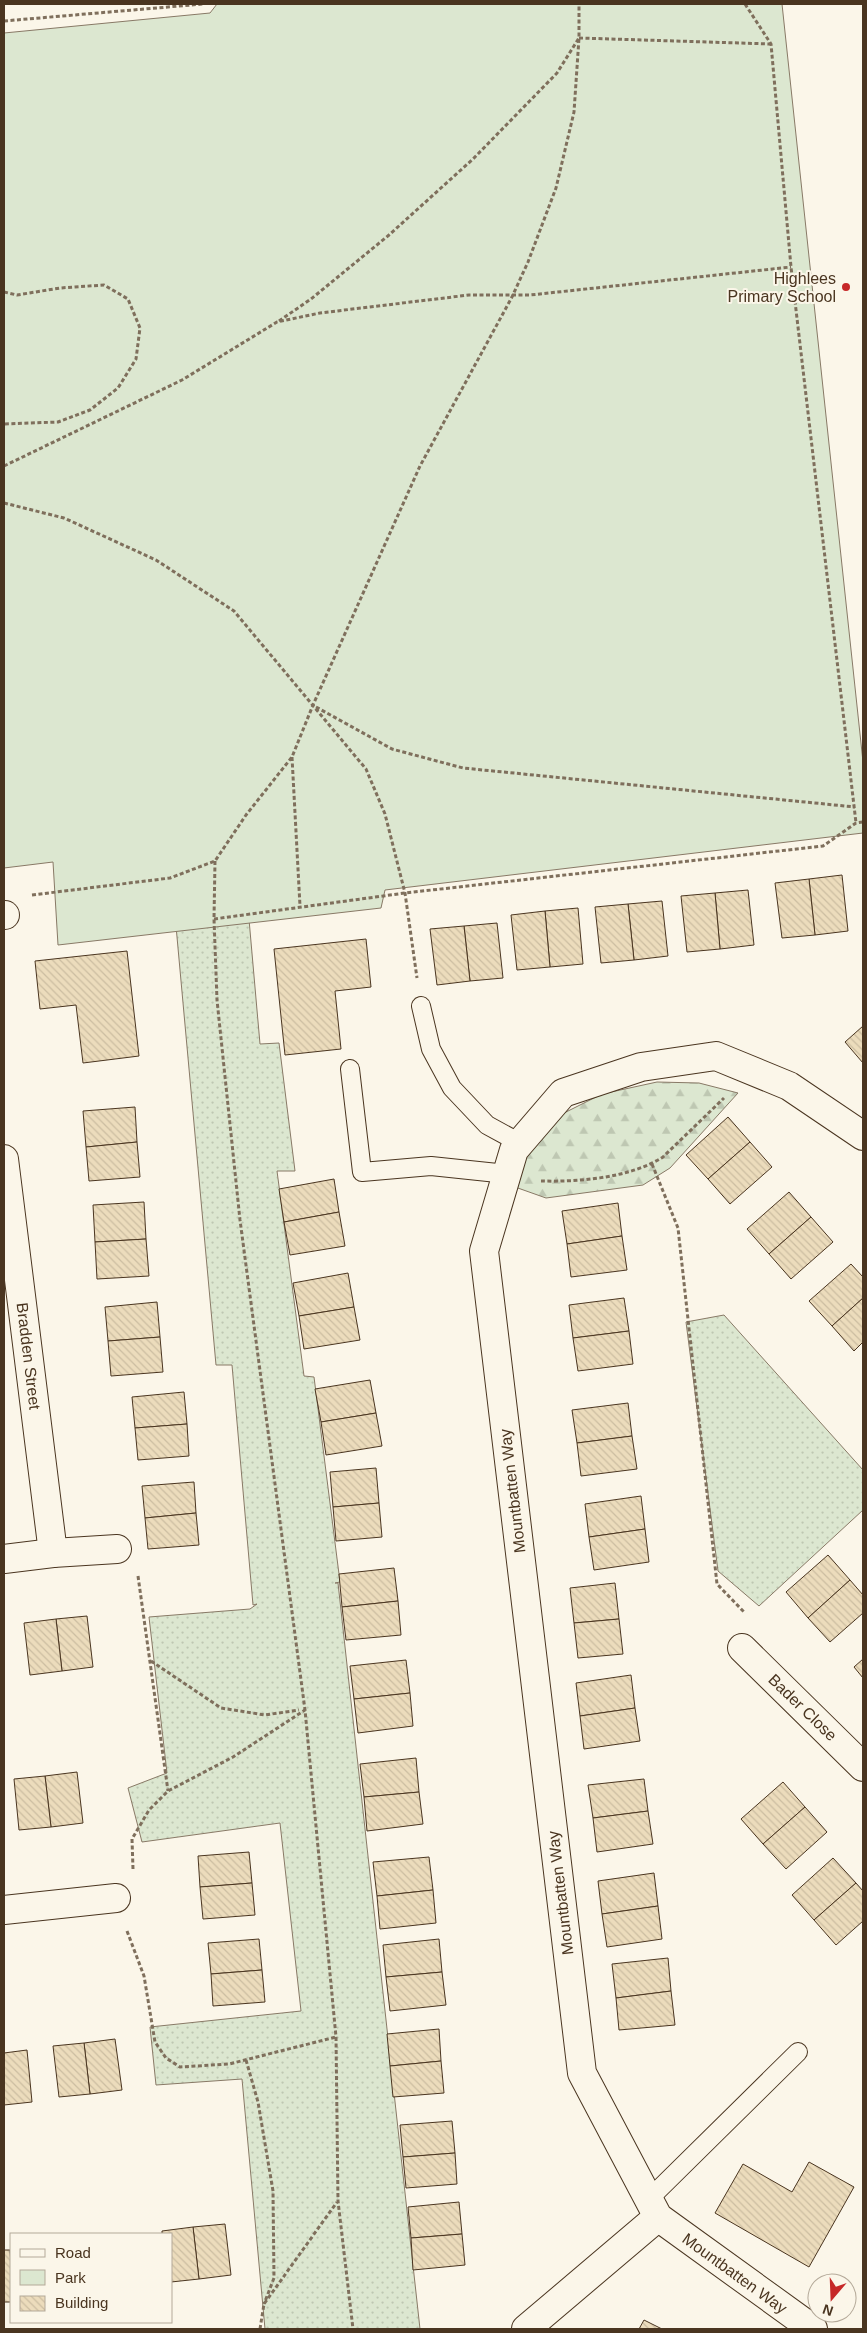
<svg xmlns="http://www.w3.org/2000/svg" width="867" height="2333" font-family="Arial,sans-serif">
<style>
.grass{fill:url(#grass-dots);stroke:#887966}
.forest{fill:url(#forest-firs);stroke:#887966}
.green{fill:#dce7d0;stroke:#887966}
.building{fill:url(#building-back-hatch);stroke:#4a3520}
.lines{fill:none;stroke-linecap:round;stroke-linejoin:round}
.lane-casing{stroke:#4a3520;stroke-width:20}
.street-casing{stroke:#4a3520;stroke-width:30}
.path{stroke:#7f6f5c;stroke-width:3;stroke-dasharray:4 2.5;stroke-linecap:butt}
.lane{stroke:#fbf6e9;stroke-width:18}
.street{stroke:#fbf6e9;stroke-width:28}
.poi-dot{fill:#c62828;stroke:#fbf6e9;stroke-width:2}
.labels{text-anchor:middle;stroke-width:4;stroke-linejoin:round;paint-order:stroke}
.poi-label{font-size:16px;fill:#4a3520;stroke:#fbf6e9;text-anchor:end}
.street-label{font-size:16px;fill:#4a3520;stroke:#fbf6e9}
</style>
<defs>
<pattern id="grass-dots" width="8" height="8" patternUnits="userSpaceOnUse" patternTransform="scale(1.25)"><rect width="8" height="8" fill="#dce7d0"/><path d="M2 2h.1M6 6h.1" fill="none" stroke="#bec7b2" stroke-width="1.8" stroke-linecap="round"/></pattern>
<pattern id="forest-firs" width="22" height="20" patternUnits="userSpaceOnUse" patternTransform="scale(1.25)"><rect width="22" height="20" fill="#dce7d0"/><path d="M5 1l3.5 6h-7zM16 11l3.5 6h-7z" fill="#bec7b2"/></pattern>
<pattern id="building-back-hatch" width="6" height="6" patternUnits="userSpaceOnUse" patternTransform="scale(1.25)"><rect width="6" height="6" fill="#ecdcbc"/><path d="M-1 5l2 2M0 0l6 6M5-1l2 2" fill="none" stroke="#ccbda1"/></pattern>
</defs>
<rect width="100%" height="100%" fill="#fbf6e9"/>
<g class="grass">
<path d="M248 908 260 1044 279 1043 295 1171H277L304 1376 314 1377 340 1582 335 1583H338L420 2329H265L242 2079 156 2085 150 2027 301 2011 280 1823 142 1842 128 1788 167 1773 149 1617 250 1609 257 1604 253 1605 232 1365H216L175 915Z"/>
<path d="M724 1315 863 1470V1510L759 1606 718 1571 686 1322Z"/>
</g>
<path class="forest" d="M657 1082 699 1083 738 1093 670 1168 643 1185 546 1198 515 1187 526 1155 562 1114 602 1094Z"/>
<path class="green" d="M217 4H782L863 762V833L385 890 381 908 58 945 53 862 4 868V33L210 13Z"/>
<g class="building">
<path d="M842 875 848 931 815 935 809 879Z"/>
<path d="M809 879 815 935 782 938 775 883Z"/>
<path d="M748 890 754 945 720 949 715 893Z"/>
<path d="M715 893 720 949 687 952 681 896Z"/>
<path d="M662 901 668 956 634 960 628 904Z"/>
<path d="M628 904 634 960 601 963 595 907Z"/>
<path d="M578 908 583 964 550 967 545 911Z"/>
<path d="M545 911 550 967 517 970 511 915Z"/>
<path d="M497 923 503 978 470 981 464 926Z"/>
<path d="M464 926 470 981 437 985 430 929Z"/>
<path d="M366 939 371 987 335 991 341 1049 285 1055 274 949Z"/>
<path d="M127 951 139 1056 83 1063 76 1005 40 1009 35 961Z"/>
<path d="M863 1026V1063L845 1042Z"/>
<path d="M135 1107 137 1142 86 1147 83 1111Z"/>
<path d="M728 1117 750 1142 708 1179 686 1155Z"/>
<path d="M137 1142 140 1177 89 1181 86 1147Z"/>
<path d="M750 1142 772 1167 730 1204 708 1179Z"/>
<path d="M334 1179 339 1212 284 1222 279 1189Z"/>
<path d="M789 1192 811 1217 769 1254 747 1229Z"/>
<path d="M144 1202 146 1239 95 1242 93 1205Z"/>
<path d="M618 1203 622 1236 567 1244 562 1211Z"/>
<path d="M339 1212 345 1246 290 1255 284 1222Z"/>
<path d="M811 1217 833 1242 791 1279 769 1254Z"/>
<path d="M622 1236 627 1270 571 1277 567 1244Z"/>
<path d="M146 1239 149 1276 97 1279 95 1242Z"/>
<path d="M851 1264 863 1277V1298L832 1326 809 1301Z"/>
<path d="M348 1273 354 1307 299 1316 293 1283Z"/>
<path d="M624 1298 629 1331 573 1338 569 1305Z"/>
<path d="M863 1298V1342L854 1351 832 1326Z"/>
<path d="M157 1302 160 1337 108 1341 105 1307Z"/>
<path d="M354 1307 360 1340 304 1349 299 1316Z"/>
<path d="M629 1331 633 1364 578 1371 573 1338Z"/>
<path d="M160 1337 163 1372 111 1376 108 1341Z"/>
<path d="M370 1380 376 1413 321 1422 315 1389Z"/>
<path d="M184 1392 187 1424 135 1428 132 1397Z"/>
<path d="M628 1403 632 1436 577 1443 572 1410Z"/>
<path d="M376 1413 382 1446 326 1455 321 1422Z"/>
<path d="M187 1424 189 1456 138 1460 135 1428Z"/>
<path d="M632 1436 637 1469 581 1476 577 1443Z"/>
<path d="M376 1468 379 1503 333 1507 330 1472Z"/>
<path d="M194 1482 196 1513 145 1518 142 1486Z"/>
<path d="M641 1496 645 1529 589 1537 585 1504Z"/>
<path d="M379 1503 382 1537 336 1541 333 1507Z"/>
<path d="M196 1513 199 1545 148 1549 145 1518Z"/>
<path d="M645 1529 649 1562 594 1570 589 1537Z"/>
<path d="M828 1555 850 1580 808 1618 786 1592Z"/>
<path d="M394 1568 398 1601 342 1607 339 1574Z"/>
<path d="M850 1580 863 1595V1613L830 1642 808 1618Z"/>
<path d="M615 1583 619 1619 574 1623 570 1588Z"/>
<path d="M398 1601 401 1635 346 1640 342 1607Z"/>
<path d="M87 1616 93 1667 62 1671 56 1619Z"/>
<path d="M56 1619 62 1671 30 1675 24 1623Z"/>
<path d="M619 1619 623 1654 578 1658 574 1623Z"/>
<path d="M863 1659V1678L854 1667Z"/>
<path d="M406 1660 410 1693 354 1699 350 1666Z"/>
<path d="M631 1675 635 1708 580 1716 576 1683Z"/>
<path d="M410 1693 413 1726 358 1733 354 1699Z"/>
<path d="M635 1708 640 1741 584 1749 580 1716Z"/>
<path d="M416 1758 419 1792 364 1797 360 1764Z"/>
<path d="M77 1772 83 1823 51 1827 45 1776Z"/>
<path d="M45 1776 51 1827 19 1830 14 1779Z"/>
<path d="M644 1779 648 1811 593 1818 588 1785Z"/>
<path d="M783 1782 805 1807 763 1844 741 1819Z"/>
<path d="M419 1792 423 1824 367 1831 364 1797Z"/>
<path d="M805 1807 827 1832 786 1869 763 1844Z"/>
<path d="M648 1811 653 1844 597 1852 593 1818Z"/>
<path d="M249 1852 252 1883 200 1887 198 1856Z"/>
<path d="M429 1857 433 1890 377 1896 373 1862Z"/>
<path d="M833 1858 856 1883 814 1920 792 1895Z"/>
<path d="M654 1873 658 1906 602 1914 598 1881Z"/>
<path d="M252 1883 255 1915 203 1919 200 1887Z"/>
<path d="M856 1883 863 1891V1921L836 1945 814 1920Z"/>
<path d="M433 1890 436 1923 380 1929 377 1896Z"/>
<path d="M658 1906 662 1939 607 1947 602 1914Z"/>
<path d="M259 1939 262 1970 211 1974 208 1943Z"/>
<path d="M439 1939 442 1972 386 1977 383 1945Z"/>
<path d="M668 1958 671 1991 616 1998 612 1964Z"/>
<path d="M262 1970 265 2002 213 2006 211 1974Z"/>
<path d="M442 1972 446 2005 390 2011 386 1977Z"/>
<path d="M671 1991 675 2025 619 2030 616 1998Z"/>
<path d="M439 2029 441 2061 390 2066 387 2034Z"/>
<path d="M115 2039 122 2090 90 2094 84 2043Z"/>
<path d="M84 2043 90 2094 59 2097 53 2046Z"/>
<path d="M27 2050 32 2102 4 2105V2053Z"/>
<path d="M441 2061 444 2093 393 2097 390 2066Z"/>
<path d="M452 2121 455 2153 403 2157 400 2125Z"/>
<path d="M455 2153 457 2184 406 2188 403 2157Z"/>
<path d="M809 2162 854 2187 809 2267 715 2213 743 2164 792 2192Z"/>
<path d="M459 2202 462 2234 411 2238 408 2207Z"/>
<path d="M225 2224 231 2275 199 2279 193 2227Z"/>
<path d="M193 2227 199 2279 171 2282V2234H162V2231Z"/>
<path d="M462 2234 465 2265 413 2270 411 2238Z"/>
<path d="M4 2250H10L11 2266V2302H4Z"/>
<path d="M644 2320 662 2329H639Z"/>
</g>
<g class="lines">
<g class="lane-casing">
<g id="lane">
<path d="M421 1006 431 1049 452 1088 487 1125 520 1143"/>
<path d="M350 1069 362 1172 431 1166 507 1174"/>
<path d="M649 2199 798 2052"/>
</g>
</g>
<g class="street-casing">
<g id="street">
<path d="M4 915H5"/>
<path d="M4 1159 53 1553"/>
<path d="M4 1559 53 1553 117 1549"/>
<path d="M742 1648 863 1767"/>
<path d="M4 1910 116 1898"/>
<path d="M526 2329 658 2217"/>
<path d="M813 2329 658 2217 582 2073 484 1251 514 1150 563 1093 641 1067 716 1056 789 1086 863 1136"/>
</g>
</g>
<g class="path">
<path d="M745 4 771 44 791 267 856 823"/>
<path d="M4 21 203 4"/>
<path d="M579 38 771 44"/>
<path d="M4 292 17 295 60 288 104 285 128 299 140 328 136 359 118 388 90 410 58 422 4 424"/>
<path d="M279 321 311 299 389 235 473 159 557 73 579 38"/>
<path d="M4 466 182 380 277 322 320 313 469 295H530L791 267"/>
<path d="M4 503 64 518 156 560 234 611 366 769 385 814 405 893 417 978"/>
<path d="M316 707 392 749 463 768 855 807"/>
<path d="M292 757 300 906"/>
<path d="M215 861 214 919 217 1000 240 1220 305 1710 336 2037 338 2201 353 2329"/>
<path d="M32 895 170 878 215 861 246 815 292 757 313 705 420 466 512 297 528 262 556 188 574 112 579 38V4"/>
<path d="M214 919 405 893 823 846 856 823 863 822"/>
<path d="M652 1164 678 1228 717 1584 745 1613"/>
<path d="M541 1181C579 1182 630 1178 663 1157L724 1098"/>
<path d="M138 1576 168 1791"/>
<path d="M151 1661 221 1708 265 1715 299 1710"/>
<path d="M133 1869 132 1839 149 1810 168 1791 233 1757 305 1710"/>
<path d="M127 1931 144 1976 155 2042 166 2058 180 2067 229 2064 336 2037"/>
<path d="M246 2060 258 2102 273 2191 274 2278 264 2304"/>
<path d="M260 2329 264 2304 337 2202"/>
</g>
<use href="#lane" class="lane"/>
<use href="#street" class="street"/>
</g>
<circle class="poi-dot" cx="846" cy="287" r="5"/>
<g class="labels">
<g class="poi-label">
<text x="836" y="284">Highlees<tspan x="836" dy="18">Primary School</tspan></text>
</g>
<g class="street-label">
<text transform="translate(29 1356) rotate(83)" y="6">Bradden Street</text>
<text transform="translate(512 1491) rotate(-97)" y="6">Mountbatten Way</text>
<text transform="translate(803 1707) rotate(44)" y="6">Bader Close</text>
<text transform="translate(560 1893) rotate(-97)" y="6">Mountbatten Way</text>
<text transform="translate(735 2273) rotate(36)" y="6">Mountbatten Way</text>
</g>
</g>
<rect width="867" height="2333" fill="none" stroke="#4a3520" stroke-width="10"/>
<rect x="10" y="2233" width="162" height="90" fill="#fbf6e9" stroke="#b4a999"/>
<rect x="20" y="2249" width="25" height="8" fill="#fbf6e9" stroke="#b4a999"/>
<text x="55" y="2258" font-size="15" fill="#4a3520">Road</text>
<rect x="20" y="2270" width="25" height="15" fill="#dce7d0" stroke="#b4a999"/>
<text x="55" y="2283" font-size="15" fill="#4a3520">Park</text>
<rect x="20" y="2296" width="25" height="15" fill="url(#building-back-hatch)" stroke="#b4a999"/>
<text x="55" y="2308" font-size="15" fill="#4a3520">Building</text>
<g transform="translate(832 2298) rotate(199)"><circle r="24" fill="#fbf6e9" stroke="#b4a999"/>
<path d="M0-4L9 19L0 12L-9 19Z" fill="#c62828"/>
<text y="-8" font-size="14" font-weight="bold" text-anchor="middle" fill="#4a3520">N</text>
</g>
</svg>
